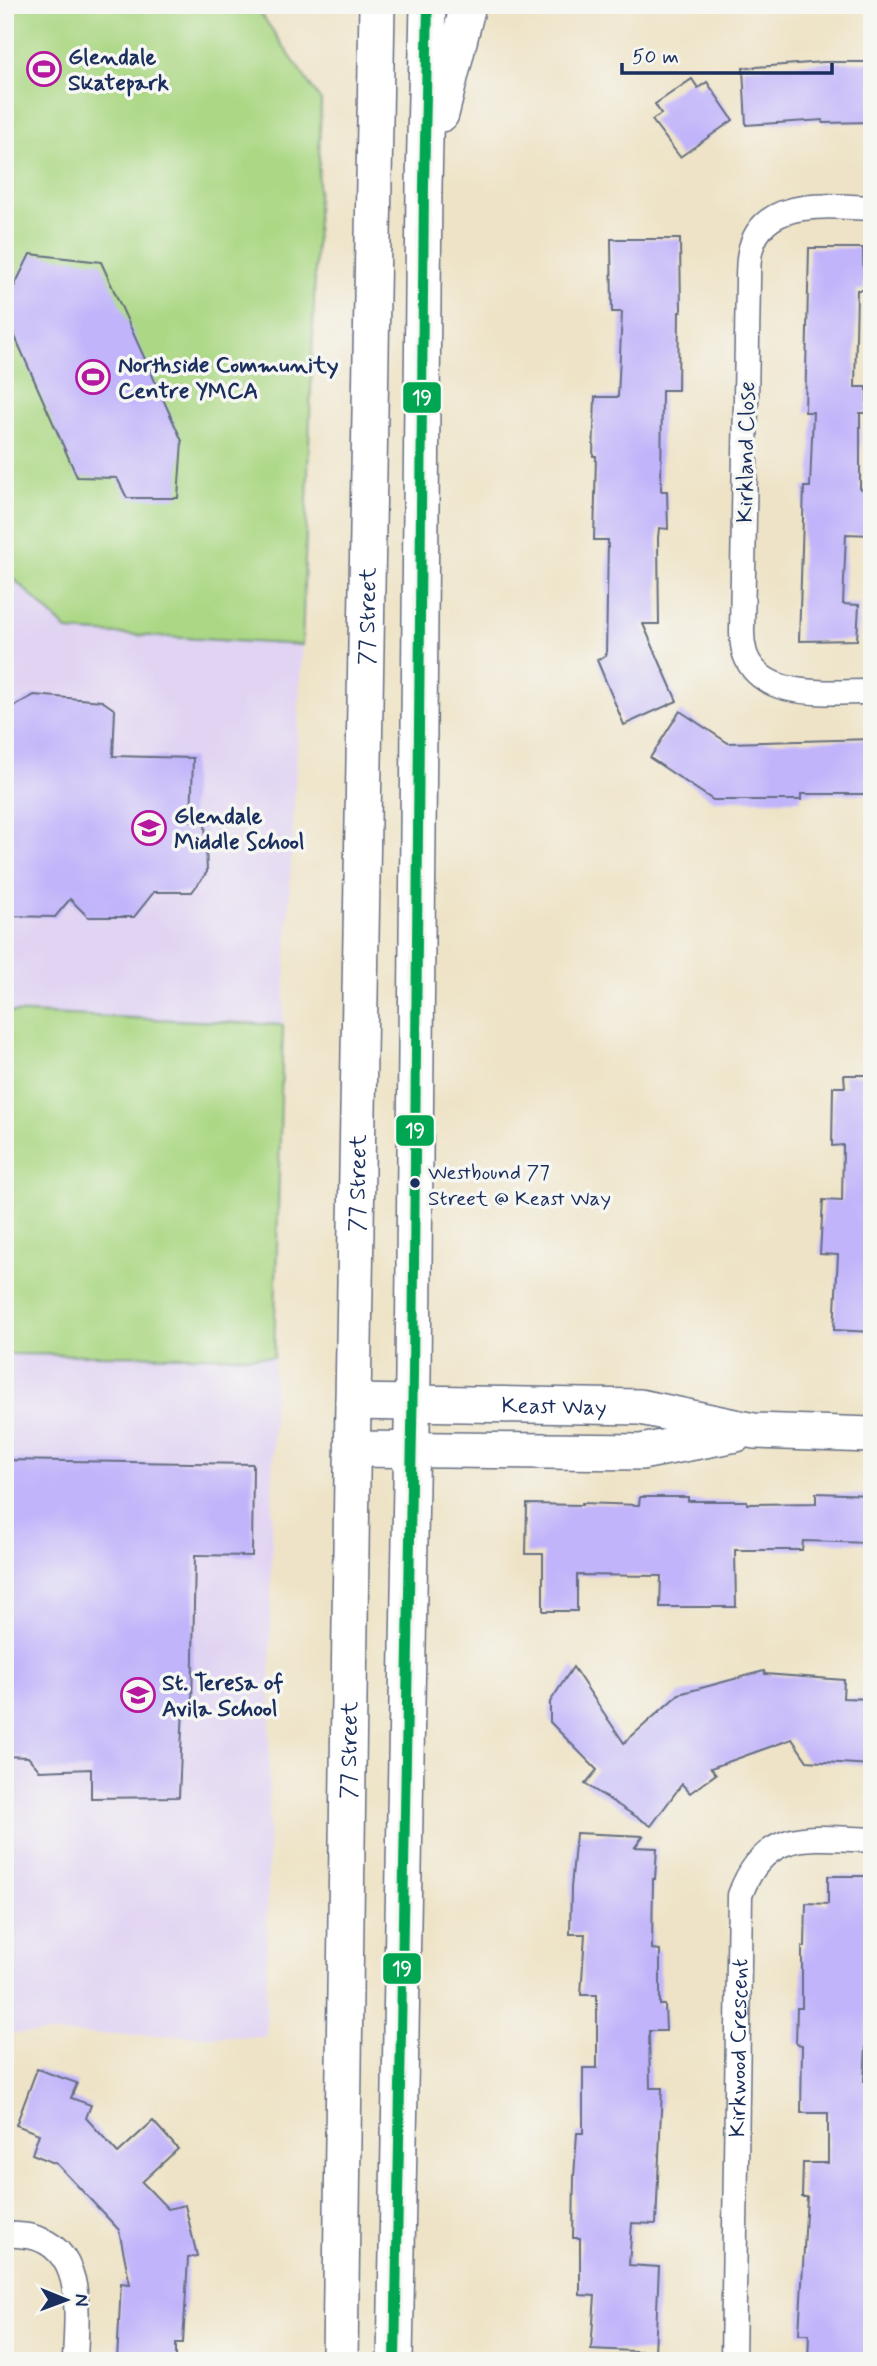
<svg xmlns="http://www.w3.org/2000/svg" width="877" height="2366" font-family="Mynerve,sans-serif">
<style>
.built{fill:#e1d4f3}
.green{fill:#acd885;stroke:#648472;stroke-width:2}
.building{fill:#c1b4fa}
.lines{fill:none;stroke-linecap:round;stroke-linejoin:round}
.street-casing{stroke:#656e82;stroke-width:27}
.secondary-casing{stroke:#656e82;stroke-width:38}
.street{stroke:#fff;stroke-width:24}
.secondary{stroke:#fff;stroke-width:35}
.bus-1-casing{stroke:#f6f6f2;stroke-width:16}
.bus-1{stroke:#00a651;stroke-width:10}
.bus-dot{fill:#1b2f5e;stroke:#f6f6f2;stroke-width:2.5}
.labels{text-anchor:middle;stroke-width:7;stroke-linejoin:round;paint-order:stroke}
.bus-label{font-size:21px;fill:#1b2f5e;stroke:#f6f6f2;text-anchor:start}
.poi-label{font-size:23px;font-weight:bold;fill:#1b2f5e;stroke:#f6f6f2;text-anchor:start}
.street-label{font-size:23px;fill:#1b2f5e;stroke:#f6f6f2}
.line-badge{stroke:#f6f6f2;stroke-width:2.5}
.badge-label{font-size:19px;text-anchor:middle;font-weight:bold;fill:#fff}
</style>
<rect width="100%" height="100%" fill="#f6f6f2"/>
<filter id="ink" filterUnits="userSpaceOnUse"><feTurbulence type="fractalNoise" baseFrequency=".0143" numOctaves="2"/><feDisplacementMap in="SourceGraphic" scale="14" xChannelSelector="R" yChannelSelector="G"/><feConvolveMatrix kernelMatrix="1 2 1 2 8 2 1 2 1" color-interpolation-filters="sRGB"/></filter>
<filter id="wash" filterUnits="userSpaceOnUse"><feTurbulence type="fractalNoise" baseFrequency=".00686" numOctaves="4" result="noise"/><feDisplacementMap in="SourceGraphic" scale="28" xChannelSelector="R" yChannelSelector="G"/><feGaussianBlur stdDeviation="1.57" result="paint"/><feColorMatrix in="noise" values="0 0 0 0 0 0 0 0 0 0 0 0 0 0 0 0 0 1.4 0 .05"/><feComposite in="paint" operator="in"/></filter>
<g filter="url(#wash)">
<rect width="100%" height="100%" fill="#eee3c6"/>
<g class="built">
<path d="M5 570 68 631 302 645 283 1025 5 1012Z"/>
<path d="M5 1354 274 1357 266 2037 5 2033Z"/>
</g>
<g class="green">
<path d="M5 5H255L321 101 302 645 68 631 5 570Z"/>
<path d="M5 1012 283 1025 274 1357 5 1354Z"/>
</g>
<g id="blocks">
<g class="building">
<path d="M823 62H872V122L823 123V120L746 125 743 68Z"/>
<path d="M692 79 698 88 707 82 733 120 680 157 652 120 661 114 655 104Z"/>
<path d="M611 239H680L681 312H679L678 390H662L661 491H667L668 529 659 528 658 538 659 624H643L677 701 624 725 597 660 606 656 608 540H594L596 456H593L595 397H618L622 312H612Z"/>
<path d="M809 248H863L864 290H857L855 387H867V413H860V489L872 490V535L846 534 843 604 859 605 857 640 799 641 804 487H810L813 412H805Z"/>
<path d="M30 254 101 262 182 441 178 498H127L117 478 77 477 5 314V305Z"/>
<path d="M34 695 102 701 115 710 113 756 193 758 191 821H205L207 872 192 892H154L134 917H88L70 899 55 917 5 916V711Z"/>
<path d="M680 711 728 743 872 739V794H801V800H713L650 758Z"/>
<path d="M844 1075H872V1332L834 1330 838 1255 820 1254 823 1200 842 1201 843 1145 832 1146 833 1087H845Z"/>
<path d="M5 1460 253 1464 252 1556 195 1555 192 1708 183 1707 179 1797 91 1798V1769L40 1771 28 1757 5 1756Z"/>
<path d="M816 1493 872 1495V1543L803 1541 802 1550H735L736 1607H660L661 1576 577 1575V1611H543V1554H526L527 1504 582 1505V1503L639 1505 640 1497H688V1501H747V1504L816 1503Z"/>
<path d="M573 1667 624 1743 679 1694 764 1671 765 1674 844 1680 843 1698 872 1699V1765L807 1761 792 1739 711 1768 716 1774 690 1793 682 1784 651 1826 585 1784 597 1770 550 1722V1702Z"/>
<path d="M576 1833 643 1836 635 1847 657 1848 655 1879H653L652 1949 660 1950V2005H665L666 2031H649L650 2088H662L656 2224 632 2223 629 2265 659 2267 655 2352 591 2349 595 2296 580 2295V2238H573L574 2177 577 2133H583V2068H597V1995H581L585 1934H570L571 1888Z"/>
<path d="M828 1876H872V1997H869L864 2081H872V2361H808L809 2334H799L807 2197H802L803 2163H828V2113H801L802 2045 796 2044 797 2008H802V1947H805L806 1903 828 1904Z"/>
<path d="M37 2069 77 2083 71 2098 91 2105 86 2118 118 2153 153 2121 178 2149 142 2182 168 2209 185 2205 197 2256 188 2258 183 2343H176V2361H117L121 2283 130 2284 119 2230 57 2164 32 2154 39 2134 16 2125Z"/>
</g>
</g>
</g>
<g filter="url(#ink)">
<use href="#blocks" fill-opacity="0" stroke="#656e82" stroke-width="2"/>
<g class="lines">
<g class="street-casing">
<g id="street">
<path d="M872 208C832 207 765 196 751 248 748 258 748 270 748 281L742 632C742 639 743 647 745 654 762 702 832 691 872 692"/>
<path d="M5 2234C14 2235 24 2235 33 2237 87 2251 76 2319 75 2361"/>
<path id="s1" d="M733 2361 740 1895C765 1826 812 1838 872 1840"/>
</g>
</g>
<g class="secondary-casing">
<g id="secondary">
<path d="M441 114 468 5"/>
<path id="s2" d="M353 1402 640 1407 754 1431 872 1435"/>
<path d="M353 1449 641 1452 736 1434"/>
<path id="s3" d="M340 2361 353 1402 377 5"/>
<path d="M395 2361 413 1374 424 186 428 5"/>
</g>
</g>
<use href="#street" class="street"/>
<use href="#secondary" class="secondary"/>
<g class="bus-1-casing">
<path id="bus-1" d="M395 2361 413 1374 424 186 428 5"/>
</g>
<use href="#bus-1" class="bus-1"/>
</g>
</g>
<defs>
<g id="stadium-ring" transform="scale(1.75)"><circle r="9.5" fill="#f6f6f2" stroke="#b5179e" stroke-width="1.5"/><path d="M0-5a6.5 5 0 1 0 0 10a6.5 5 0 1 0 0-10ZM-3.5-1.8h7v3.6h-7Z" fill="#b5179e"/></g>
<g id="school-ring" transform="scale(1.75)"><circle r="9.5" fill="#f6f6f2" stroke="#b5179e" stroke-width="1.5"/><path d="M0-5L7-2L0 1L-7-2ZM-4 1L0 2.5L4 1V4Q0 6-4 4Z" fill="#b5179e"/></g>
</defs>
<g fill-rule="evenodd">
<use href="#stadium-ring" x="44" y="69"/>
<use href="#stadium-ring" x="93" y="377"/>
<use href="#school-ring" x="149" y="828"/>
<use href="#school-ring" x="138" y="1695"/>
</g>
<circle class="bus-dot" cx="415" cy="1183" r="6"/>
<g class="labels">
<g class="bus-label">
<text x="428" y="1179">Westbound 77<tspan x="428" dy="26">Street @ Keast Way</tspan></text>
</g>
<g class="poi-label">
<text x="68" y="64">Glendale<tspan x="68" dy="26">Skatepark</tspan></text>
<text x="118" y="372">Northside Community<tspan x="118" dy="26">Centre YMCA</tspan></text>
<text x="174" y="823">Glendale<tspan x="174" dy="26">Middle School</tspan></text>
<text x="162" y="1690">St. Teresa of<tspan x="162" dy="26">Avila School</tspan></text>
</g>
<g class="street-label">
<text transform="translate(745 452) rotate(-89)" y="8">Kirkland Close</text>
<text dy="8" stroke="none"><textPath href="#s3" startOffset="1745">77 Street</textPath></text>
<text dy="8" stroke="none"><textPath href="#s3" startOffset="1178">77 Street</textPath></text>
<text dy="8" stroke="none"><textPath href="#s2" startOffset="201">Keast Way</textPath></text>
<text dy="8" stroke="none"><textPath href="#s3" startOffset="611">77 Street</textPath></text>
<text dy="8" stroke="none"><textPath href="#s1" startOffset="313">Kirkwood Crescent</textPath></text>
</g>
</g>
<g class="line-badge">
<rect x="402" y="381" width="40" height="33" rx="7" fill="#00a651"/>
<rect x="395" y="1114" width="40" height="33" rx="7" fill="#00a651"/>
<rect x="382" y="1952" width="40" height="33" rx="7" fill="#00a651"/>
</g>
<g class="badge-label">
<text x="422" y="404">19</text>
<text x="415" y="1137">19</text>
<text x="402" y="1975">19</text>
</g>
<rect width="877" height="2366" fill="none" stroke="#f6f6f2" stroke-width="28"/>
<g transform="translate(66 2300) rotate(91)" stroke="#f6f6f2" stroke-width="5" paint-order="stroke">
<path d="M0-5L12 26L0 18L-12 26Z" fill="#1b2f5e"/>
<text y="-10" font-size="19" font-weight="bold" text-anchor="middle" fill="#1b2f5e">N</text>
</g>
<path d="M622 63v10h210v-10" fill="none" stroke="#1b2f5e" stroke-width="3.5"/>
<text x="632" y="63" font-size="21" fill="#1b2f5e" stroke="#f6f6f2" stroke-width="5" paint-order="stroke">50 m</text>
</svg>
